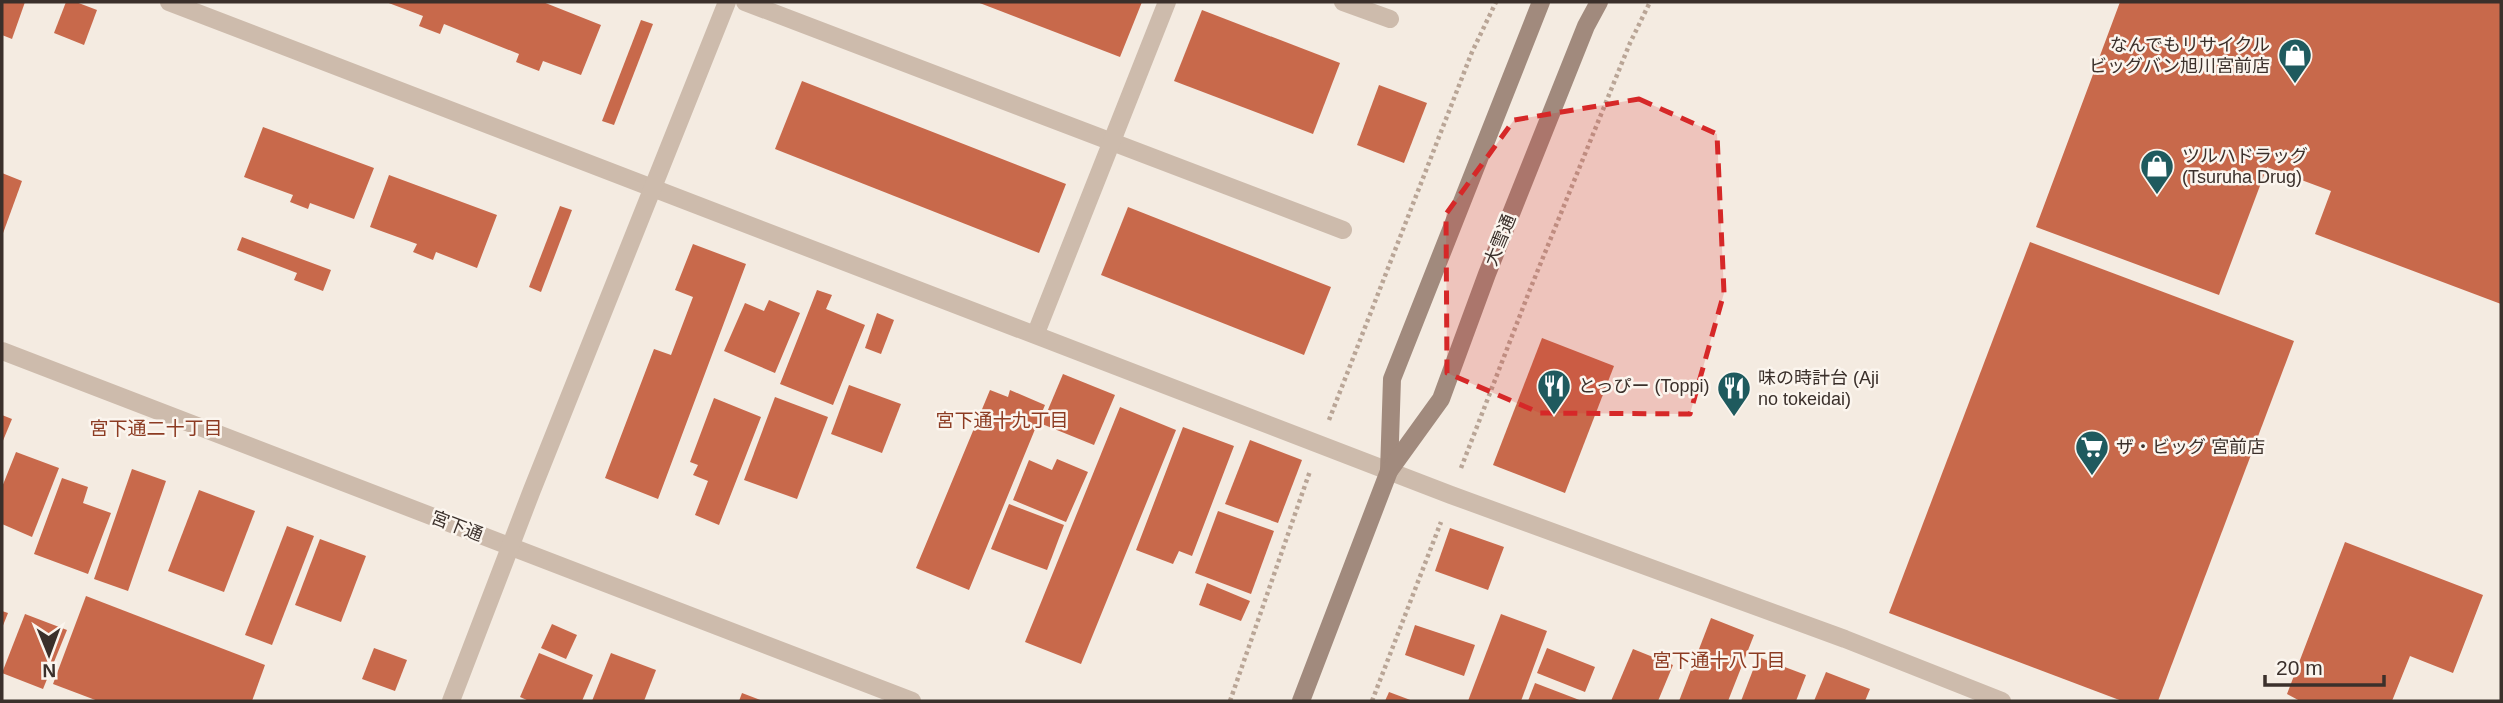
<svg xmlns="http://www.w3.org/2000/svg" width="2503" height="703" font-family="Helvetica,'Noto Sans JP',sans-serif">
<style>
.building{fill:#c8694b}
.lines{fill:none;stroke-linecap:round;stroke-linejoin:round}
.path{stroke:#b9a596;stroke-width:4.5;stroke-dasharray:3.5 3.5;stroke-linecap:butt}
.service{stroke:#cdbbac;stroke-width:18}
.minor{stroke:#cdbbac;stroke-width:18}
.tertiary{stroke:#cdbbac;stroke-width:18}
.secondary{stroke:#a18a7d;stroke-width:18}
.marked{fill:#d62828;fill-opacity:0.2;stroke:#d62828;stroke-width:5;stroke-dasharray:14 9;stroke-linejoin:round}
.labels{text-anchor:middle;stroke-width:5;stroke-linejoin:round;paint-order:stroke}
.poi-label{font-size:18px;fill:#3b302b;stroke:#fbf5ee;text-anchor:start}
.street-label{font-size:18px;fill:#3b302b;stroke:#fbf5ee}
.neighbourhood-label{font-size:19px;fill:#8c3b22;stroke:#fbf5ee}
</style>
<rect width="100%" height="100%" fill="#f4ebe1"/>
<g class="building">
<path d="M2 2H25L12 39 2 35Z"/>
<path d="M66 2H76L97 10 84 45 54 33Z"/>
<path d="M386 2H543L601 25 581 75 543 61 539 71 516 62 519 54 444 24 440 34 419 26 423 16Z"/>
<path d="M977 2H1142L1120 57Z"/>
<path d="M2120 2H2501V304L2315 234 2331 191 2267 167 2219 295 2036 227Z"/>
<path d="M1202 10 1340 63 1313 134 1174 81Z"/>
<path d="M641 20 653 24 614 125 602 121Z"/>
<path d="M802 81 1066 184 1039 253 775 149Z"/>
<path d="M1379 85 1427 103 1404 163 1357 145Z"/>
<path d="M263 127 374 168 354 219 310 203 308 209 290 202 293 195 244 177Z"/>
<path d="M2 173 22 181 2 236Z"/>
<path d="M389 175 497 215 477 268 436 252 433 260 413 252 417 244 370 227Z"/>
<path d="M560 206 572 210 541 292 529 287Z"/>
<path d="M1128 207 1331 287 1304 355 1101 275Z"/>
<path d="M242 237 331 270 323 291 294 280 297 273 237 250Z"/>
<path d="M2030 242 2294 341 2158 701H2122L1889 613Z"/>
<path d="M693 244 746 264 658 499 605 478 654 349 671 355 693 297 675 290Z"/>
<path d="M817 290 832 295 826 309 865 325 833 405 780 384Z"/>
<path d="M769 300 800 313 775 373 724 351 745 303 764 311Z"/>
<path d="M877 313 894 320 881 354 865 348Z"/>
<path d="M1542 338 1614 366 1565 493 1493 465Z"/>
<path d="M1063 374 1115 395 1094 445 1042 424Z"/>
<path d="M849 385 901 404 882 453 831 434Z"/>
<path d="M990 390 1008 397 1010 390 1045 405 969 590 916 568Z"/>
<path d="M775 397 828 417 797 499 744 480Z"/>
<path d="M714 398 761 417 719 525 695 515 708 481 693 475 698 465 690 462Z"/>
<path d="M1120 407 1176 430 1081 664 1025 642Z"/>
<path d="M2 415 12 419 2 443Z"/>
<path d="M1183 427 1234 446 1192 556 1179 551 1173 564 1136 550Z"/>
<path d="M1250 440 1302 460 1278 523 1225 504Z"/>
<path d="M16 452 59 468 32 537 2 524V487Z"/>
<path d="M1057 459 1088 472 1066 522 1013 500 1029 460 1052 470Z"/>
<path d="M132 469 166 481 128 591 94 579Z"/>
<path d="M62 478 88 487 83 503 111 513 88 574 34 554Z"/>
<path d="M199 490 255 511 224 592 168 571Z"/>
<path d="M1009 504 1064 525 1047 570 991 549Z"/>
<path d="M1218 511 1274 531 1251 594 1195 573Z"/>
<path d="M287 526 314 536 272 645 245 635Z"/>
<path d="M1450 528 1504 547 1488 590 1435 571Z"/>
<path d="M320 539 366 556 341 622 295 605Z"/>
<path d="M2345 542 2483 595 2453 673 2410 656 2392 701H2300L2287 694Z"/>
<path d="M1207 583 1250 601 1241 621 1199 605Z"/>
<path d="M86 596 265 665 252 701H98L53 684Z"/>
<path d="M2 611 8 613 2 628Z"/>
<path d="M25 614 67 630 43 689 2 673Z"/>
<path d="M1501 614 1547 631 1521 701H1468Z"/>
<path d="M1711 618 1754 635 1728 701H1679Z"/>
<path d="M552 624 577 635 566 659 541 648Z"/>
<path d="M1415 625 1475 645 1464 676 1405 655Z"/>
<path d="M374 648 407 660 395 691 362 679Z"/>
<path d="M1547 648 1595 667 1585 692 1537 673Z"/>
<path d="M1633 649 1673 665 1658 701H1611Z"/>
<path d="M539 653 593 675 582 701H529L520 697Z"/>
<path d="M611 653 656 670 644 701H592Z"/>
<path d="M1758 657 1806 675 1796 701H1741Z"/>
<path d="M1826 672 1870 689 1865 701H1814Z"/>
<path d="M1535 683 1582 701H1528Z"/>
<path d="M1389 692 1413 701H1385Z"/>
<path d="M742 693 763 701H739Z"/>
</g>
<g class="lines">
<g class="path">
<path d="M1329 420 1472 52 1496 2"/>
<path d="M1461 468 1529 292 1630 43 1650 2"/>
<path d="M1230 701 1310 471"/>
<path d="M1372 701 1441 522"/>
</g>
<g class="service">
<path d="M745 2 1343 230"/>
<path d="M1343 2 1390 19"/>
<path d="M1036 333 1167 2"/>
</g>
<path class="minor" d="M169 2 1451 495 1845 639 2002 701"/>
<g class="tertiary">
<path d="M2 351 912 701"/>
<path d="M451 701 532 490 727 2"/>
</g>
<g class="secondary">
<path d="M1389 471 1392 379 1541 2"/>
<path d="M1301 701 1389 471 1441 399 1487 274 1586 26 1599 2"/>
</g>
</g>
<path class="marked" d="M1639 99 1717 134 1724 293 1690 414 1540 413 1447 373 1446 214 1514 120Z"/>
<defs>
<g id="shop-pin" transform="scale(1.75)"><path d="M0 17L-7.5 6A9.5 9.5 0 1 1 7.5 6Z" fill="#1f5a5e" stroke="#fbf5ee"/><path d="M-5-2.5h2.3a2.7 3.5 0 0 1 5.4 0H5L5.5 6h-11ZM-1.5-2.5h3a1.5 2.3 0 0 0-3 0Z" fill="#fff"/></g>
<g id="restaurant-pin" transform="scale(1.75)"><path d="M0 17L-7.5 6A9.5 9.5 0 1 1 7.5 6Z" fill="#1f5a5e" stroke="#fbf5ee"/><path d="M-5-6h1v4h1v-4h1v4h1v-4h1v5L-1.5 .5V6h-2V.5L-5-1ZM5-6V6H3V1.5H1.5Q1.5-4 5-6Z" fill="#fff"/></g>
<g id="supermarket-pin" transform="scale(1.75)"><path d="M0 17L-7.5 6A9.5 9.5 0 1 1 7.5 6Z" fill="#1f5a5e" stroke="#fbf5ee"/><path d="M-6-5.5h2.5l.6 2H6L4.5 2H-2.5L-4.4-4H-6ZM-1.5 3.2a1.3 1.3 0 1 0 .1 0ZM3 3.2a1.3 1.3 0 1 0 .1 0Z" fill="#fff"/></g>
</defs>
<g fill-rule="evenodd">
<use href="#shop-pin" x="2295" y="55"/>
<use href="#shop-pin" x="2157" y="166"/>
<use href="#restaurant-pin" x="1554" y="386"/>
<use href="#restaurant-pin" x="1734" y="388"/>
<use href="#supermarket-pin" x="2092" y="447"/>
</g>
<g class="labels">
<g class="poi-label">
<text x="2270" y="51" text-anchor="end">なんでもリサイクル<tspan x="2270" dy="21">ビッグバン旭川宮前店</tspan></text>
<text x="2182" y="162">ツルハドラッグ<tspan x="2182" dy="21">(Tsuruha Drug)</tspan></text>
<text x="1758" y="384">味の時計台 (Aji<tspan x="1758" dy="21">no tokeidai)</tspan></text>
<text x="1578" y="392">とっぴー (Toppi)</text>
<text x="2116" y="453">ザ・ビッグ 宮前店</text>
</g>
<g class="street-label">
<text transform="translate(1500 240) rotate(-68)" y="6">大雪通</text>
<text transform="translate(457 526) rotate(21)" y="6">宮下通</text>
</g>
<g class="neighbourhood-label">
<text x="1002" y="427">宮下通十九丁目</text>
<text x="156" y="435">宮下通二十丁目</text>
<text x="1719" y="667">宮下通十八丁目</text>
</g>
</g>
<rect width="2503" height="703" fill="none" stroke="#3b302b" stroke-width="7"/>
<g transform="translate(49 654) rotate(179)" stroke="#fbf5ee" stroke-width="5" paint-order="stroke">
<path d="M0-5L12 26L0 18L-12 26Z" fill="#3b302b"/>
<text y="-10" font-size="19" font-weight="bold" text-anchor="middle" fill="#3b302b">N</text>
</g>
<path d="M2265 675v10h119v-10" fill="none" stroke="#3b302b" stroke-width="3.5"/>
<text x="2276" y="675" font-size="21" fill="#3b302b" stroke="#fbf5ee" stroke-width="5" paint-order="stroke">20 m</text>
</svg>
